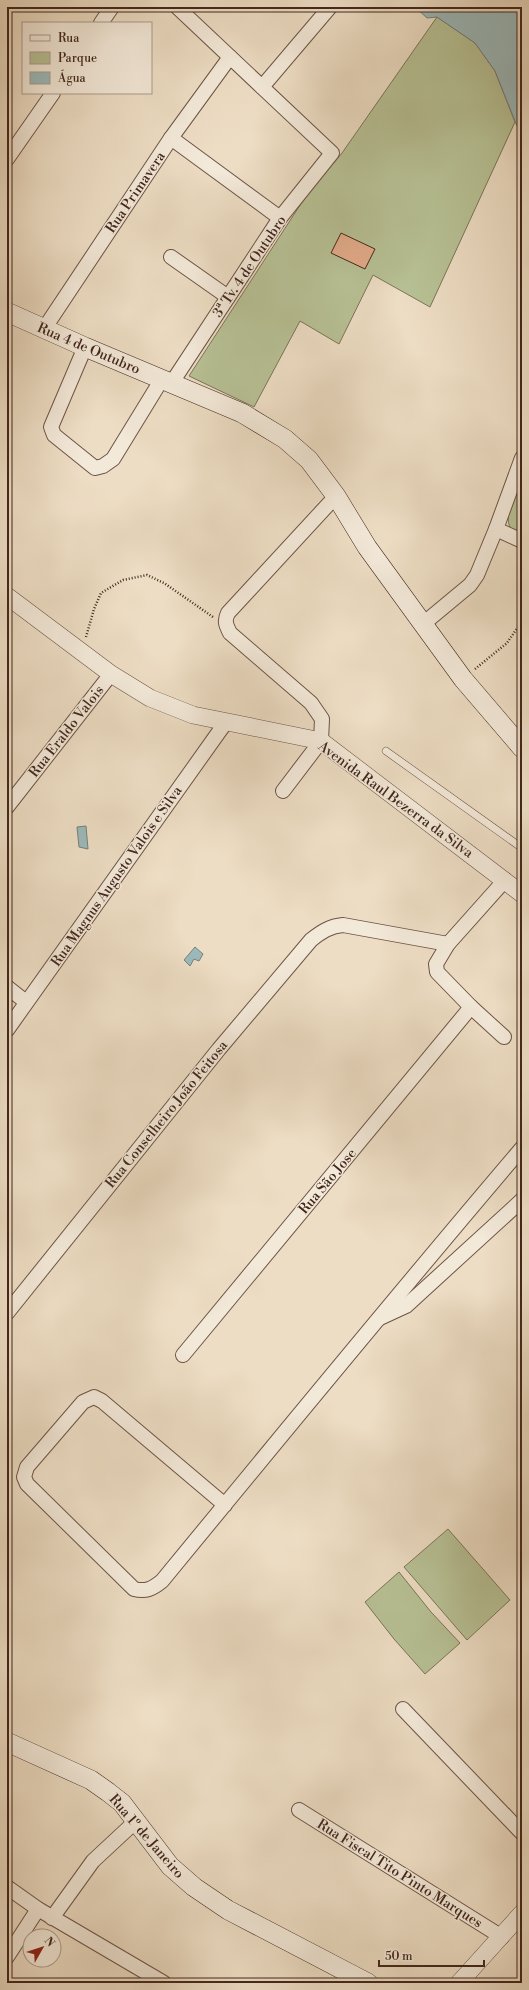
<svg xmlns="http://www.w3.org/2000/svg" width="529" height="1990" font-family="'Libre Bodoni',serif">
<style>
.green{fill:#b7c195;stroke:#7c7459}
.water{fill:#9bbabc;stroke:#777f7c}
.building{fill:#e4ac8b;stroke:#42271d}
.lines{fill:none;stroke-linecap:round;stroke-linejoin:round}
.service-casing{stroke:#6d5447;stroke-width:8}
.minor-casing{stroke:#6d5447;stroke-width:16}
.tertiary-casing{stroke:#6d5447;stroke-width:18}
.secondary-casing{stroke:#42271d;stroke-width:20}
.path{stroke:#42271d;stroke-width:2.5;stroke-dasharray:1 2;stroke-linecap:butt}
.service{stroke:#f3e9d9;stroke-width:7}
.minor{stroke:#f3e9d9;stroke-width:14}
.tertiary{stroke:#f3e9d9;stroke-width:17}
.secondary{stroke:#f3e9d9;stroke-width:19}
.labels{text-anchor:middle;stroke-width:3;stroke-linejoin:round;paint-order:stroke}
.street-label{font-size:14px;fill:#42271d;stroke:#f3e9d9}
</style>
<rect width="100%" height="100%" fill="#edddc4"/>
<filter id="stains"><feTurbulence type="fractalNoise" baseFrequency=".005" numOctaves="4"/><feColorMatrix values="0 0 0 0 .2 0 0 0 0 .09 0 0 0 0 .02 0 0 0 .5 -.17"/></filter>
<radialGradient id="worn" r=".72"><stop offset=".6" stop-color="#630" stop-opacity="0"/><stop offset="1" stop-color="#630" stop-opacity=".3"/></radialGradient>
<g class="green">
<path d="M437 17 475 43 495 71 515 122 430 307 373 275 339 344 300 321 254 407 189 376 306 196 342 153Z"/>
<path d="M522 473V536C519 534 515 533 513 531 500 520 517 486 522 473Z"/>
<path d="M448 1529 510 1600 467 1640 404 1567Z"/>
<path d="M399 1572 431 1612 460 1643 425 1674 394 1639 365 1602Z"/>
</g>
<g class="water">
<path d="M415 7H519L522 10V110L517 126 495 71 475 43 437 17 427 18Z"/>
<path d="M86 826 88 849 79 847 77 827Z"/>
<path d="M195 947 203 954 199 961 194 959 190 966 184 960Z"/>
</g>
<path class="building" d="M341 233 375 249 365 269 331 253Z"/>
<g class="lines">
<g class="service-casing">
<path id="service" d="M386 751 522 848"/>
</g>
<g class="minor-casing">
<g id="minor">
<path d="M101 23 112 7"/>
<path d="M262 87 330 7"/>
<path d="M171 138 280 218"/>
<path d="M7 159 53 93"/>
<path d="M171 257 228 297"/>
<path d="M44 329 171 138 230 57"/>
<path d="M85 347 51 427 54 435 95 468 103 466 113 459 162 379"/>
<path d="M171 384 280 218 332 153 177 7"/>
<path d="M496 529 522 541"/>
<path d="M423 624 470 585 477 575 496 529 522 458"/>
<path d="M283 791 321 741 322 719 311 703 230 633C226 625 224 621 228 613L336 496"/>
<path d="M7 807 111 674"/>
<path d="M7 987 26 1002"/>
<path d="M7 1030 226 722"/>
<path d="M504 1037 471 1007 437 972 436 964 448 944 505 880"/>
<path d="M7 1313 219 1049 311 940C321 932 330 926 343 925L448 944"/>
<path d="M380 1318 406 1306 522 1200"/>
<path d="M183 1355 471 1007"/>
<path d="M225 1505 102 1401 94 1397 83 1402 27 1467 24 1477 27 1484 134 1589C146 1592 152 1589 162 1581 281 1436 400 1291 522 1148"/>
<path d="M403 1709 522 1833"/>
<path d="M299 1810 502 1937"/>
<path d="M7 1887 38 1909"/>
<path d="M52 1918 93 1861 136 1821"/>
<path d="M7 1957 38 1909 164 1983"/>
</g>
</g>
<g class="tertiary-casing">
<g id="tertiary">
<path d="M7 596 111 674 150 698 193 715 321 741 522 894"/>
<path d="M459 1983 522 1913"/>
</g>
</g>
<g class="secondary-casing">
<g id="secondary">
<path d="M7 312 85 347 242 413 285 439 309 460 336 496 367 547 463 679 522 748"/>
<path d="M7 1742 91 1780 108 1792 122 1803 170 1866 194 1887 228 1910 368 1983"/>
</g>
</g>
<g class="path">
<path d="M86 637 94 609 101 593 123 580 147 575 164 583 213 617"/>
<path d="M475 669 507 643 522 621"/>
</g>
<use href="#service" class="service"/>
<use href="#minor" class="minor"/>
<use href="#tertiary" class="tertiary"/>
<use href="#secondary" class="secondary"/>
</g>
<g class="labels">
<g class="street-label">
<text transform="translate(135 192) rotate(-56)" y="5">Rua Primavera</text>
<text transform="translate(249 266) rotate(-56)" y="5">3ª Tv. 4 de Outubro</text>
<text transform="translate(89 348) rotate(23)" y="5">Rua 4 de Outubro</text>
<text transform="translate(66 731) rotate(-52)" y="5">Rua Eraldo Valois</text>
<text transform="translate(396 799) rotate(36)" y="5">Avenida Raul Bezerra da Silva</text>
<text transform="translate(116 876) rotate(-55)" y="5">Rua Magnus Augusto Valois e Silva</text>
<text transform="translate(166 1114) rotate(-51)" y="5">Rua Conselheiro João Feitosa</text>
<text transform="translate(327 1181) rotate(-50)" y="5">Rua São Jose</text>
<text transform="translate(147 1836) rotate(49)" y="5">Rua 1º de Janeiro</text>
<text transform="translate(400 1873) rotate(32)" y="5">Rua Fiscal Tito Pinto Marques</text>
</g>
</g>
<rect width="529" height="1990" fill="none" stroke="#edddc4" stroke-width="24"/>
<rect x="8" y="8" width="513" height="1974" fill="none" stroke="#42271d" stroke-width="2"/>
<rect x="12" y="12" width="505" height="1966" fill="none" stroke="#42271d"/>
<rect x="22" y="22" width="130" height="72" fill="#f3e9d9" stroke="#ac9b8e"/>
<rect x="30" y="35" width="20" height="6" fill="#f3e9d9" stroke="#ac9b8e"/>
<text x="58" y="42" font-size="12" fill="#42271d">Rua</text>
<rect x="30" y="52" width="20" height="12" fill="#b7c195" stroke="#ac9b8e"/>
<text x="58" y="62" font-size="12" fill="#42271d">Parque</text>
<rect x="30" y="72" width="20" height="12" fill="#9bbabc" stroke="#ac9b8e"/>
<text x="58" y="82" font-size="12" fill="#42271d">Água</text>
<g transform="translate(42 1948) rotate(51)"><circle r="19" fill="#f3e9d9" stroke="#ac9b8e"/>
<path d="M0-3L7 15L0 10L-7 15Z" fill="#8f2418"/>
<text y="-6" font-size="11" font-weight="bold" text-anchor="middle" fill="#42271d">N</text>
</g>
<path d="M379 1960v6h105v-6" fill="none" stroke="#42271d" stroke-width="2"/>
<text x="385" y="1960" font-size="12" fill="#42271d" stroke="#f3e9d9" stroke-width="3" paint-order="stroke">50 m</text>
<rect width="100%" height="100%" filter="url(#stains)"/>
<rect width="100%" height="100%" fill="url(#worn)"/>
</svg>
